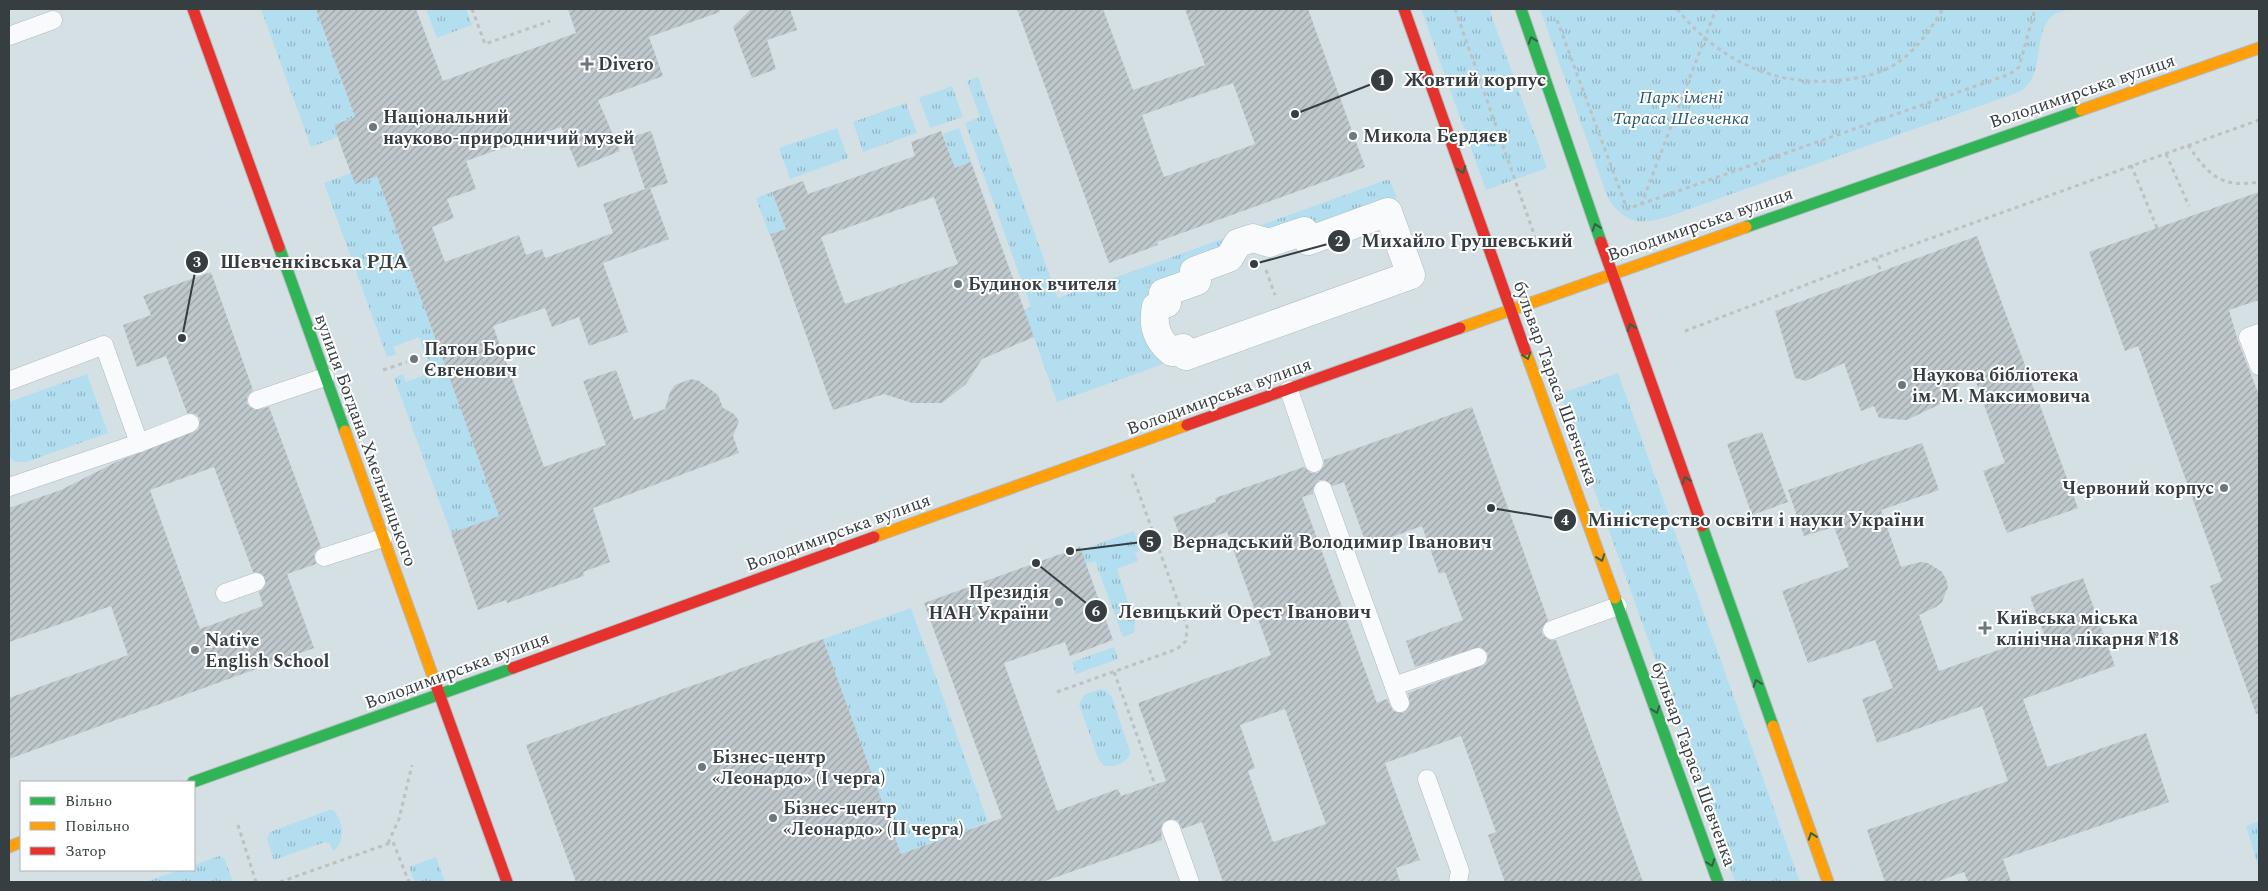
<svg xmlns="http://www.w3.org/2000/svg" width="2268" height="891" font-family="Spectral,serif">
<style>
.grass{fill:url(#grass-tufts)}
.building{fill:url(#building-hatch);fill-rule:evenodd}
.lines{fill:none;stroke-linecap:round;stroke-linejoin:round}
.lane-casing{stroke:#b2bbbf;stroke-width:19}
.street-casing{stroke:#b2bbbf;stroke-width:29}
.fast-casing{stroke:#b2bbbf;stroke-width:13}
.slow-casing{stroke:#b2bbbf;stroke-width:13}
.jam-casing{stroke:#b2bbbf;stroke-width:13}
.path{stroke:#bdc1c2;stroke-width:3;stroke-dasharray:4 4;stroke-linecap:butt}
.lane{stroke:#f9fafb;stroke-width:18}
.street{stroke:#f9fafb;stroke-width:28}
.fast{stroke:#30b455;stroke-width:11}
.slow{stroke:#ff9f0a;stroke-width:11}
.jam{stroke:#e5322d;stroke-width:11}
.oneway{stroke:#346148}
.poi-dot{fill:#6e777b;stroke:#fff;stroke-width:2}
.labels{text-anchor:middle;stroke-width:4;stroke-linejoin:round;paint-order:stroke}
.poi-label{font-size:18px;font-weight:bold;fill:#363e42;stroke:#fff;text-anchor:start}
.street-label{font-size:18px;fill:#363e42;stroke:#fff}
.park-label{font-size:18px;font-style:italic;fill:#29596a;stroke:#fff}
.leader{fill:none;stroke:#363e42;stroke-width:2}
.callout-dot{fill:#363e42;stroke:#fff;stroke-width:2}
.mark-label{font-size:15px;text-anchor:middle;font-weight:bold;fill:#fff}
.callout-label{font-size:19px;text-anchor:middle;font-weight:bold;fill:#363e42;stroke:#fff;stroke-width:4;stroke-linejoin:round;paint-order:stroke}
</style>
<defs>
<pattern id="grass-tufts" width="24" height="20" patternUnits="userSpaceOnUse" patternTransform="scale(1.25)"><rect width="24" height="20" fill="#b3def0"/><path d="M3 7l-1-3M5 7V3M7 7l1-3M15 17l-1-3M17 17v-4M19 17l1-3" fill="none" stroke="#92b5c4"/></pattern>
<pattern id="building-hatch" width="6" height="6" patternUnits="userSpaceOnUse" patternTransform="scale(1.25)"><rect width="6" height="6" fill="#bfc8cc"/><path d="M-1 1l2-2M0 6l6-6M5 7l2-2" fill="none" stroke="#9ca4a7"/></pattern>
</defs>
<rect width="100%" height="100%" fill="#d5e0e5"/>
<g class="grass">
<path d="M261 9H316L355 117 334 125 338 137 311 147Z"/>
<path d="M426 9H466L472 25 437 38Z"/>
<path d="M1421 9H1489L1547 168 1486 190Z"/>
<path d="M1540 9H2070C2063 11 2054 13 2049 19 2033 39 2045 78 2019 92L1681 212C1649 224 1627 230 1607 196Z"/>
<path d="M978 77 1058 298 1389 179 1396 196 1395 206 1262 239 1156 307 1186 356 1057 402 1024 310 1031 307 965 123 980 117 967 81Z"/>
<path d="M952 86 963 117 930 128 919 98Z"/>
<path d="M906 103 917 133 863 152 853 122Z"/>
<path d="M837 128 848 158 790 179 779 148Z"/>
<path d="M959 128 971 162 955 168 943 134Z"/>
<path d="M351 173 377 176 500 519 482 522 451 533 394 378 403 374 406 382 432 372 419 337 393 347 396 354 387 357 324 183Z"/>
<path d="M772 192 786 229 769 234 756 198Z"/>
<path d="M1618 373 1800 882H1735L1560 394Z"/>
<path d="M87 374 108 433 26 462H15L9 457V402Z"/>
<path d="M1134 531 1141 550 1135 552 1138 561 1117 569 1135 622 1134 633 1123 637 1095 561 1086 564 1081 550Z"/>
<path d="M911 608 988 822 901 854 823 639Z"/>
<path d="M1114 647 1118 659 1076 674 1072 662Z"/>
<path d="M1100 689 1105 690 1112 697 1130 752 1129 757 1122 763 1114 766H1104L1098 758 1079 704 1084 695Z"/>
<path d="M329 810H333C344 821 346 842 333 851L330 844 325 842 274 860 267 839 270 832Z"/>
<path d="M2259 821V869L2246 826Z"/>
<path d="M219 856 224 858 233 882H145L180 870H194V865Z"/>
<path d="M436 857 445 882H415L409 867Z"/>
</g>
<g class="building">
<path d="M316 9H416L443 81 576 33 568 9H719L720 12 649 37 663 76 598 100 620 151 578 168 561 127 466 161 476 189 447 199 454 218 432 227 445 262 519 235 526 255 542 249 545 258 613 233 603 204 645 189 628 138 651 131 668 183 650 188 669 239 603 263 628 332 589 346 579 317 552 327 545 308 493 326 544 467 606 445 583 381 616 370 634 420 665 409 670 392 675 385 691 379 699 381 718 395 723 408 734 414 739 421 733 436 739 453 593 508 610 562 583 572 584 576 507 603 506 600 478 610 451 533 499 516 377 176 355 184 343 152 334 125 355 117Z"/>
<path d="M751 9H790L797 30 767 40 776 69 752 78 733 27Z"/>
<path d="M1017 9H1103L1133 90 1205 65 1185 9H1308L1365 167 1157 242 1158 245 1109 263ZM1233 83 1255 144 1164 177 1142 115Z"/>
<path d="M941 131 955 168 971 162 1034 337 982 359 966 384 942 403H912L884 394 833 410 770 234 786 229 772 192 803 181 808 194 915 156 911 142ZM934 197 958 264 845 304 821 237Z"/>
<path d="M2259 192V300L2229 310 2238 341 2259 395V713L2256 714 2210 586 2222 581 2138 346 2125 351 2089 252Z"/>
<path d="M1977 236 2078 508 2007 533 1983 471 2005 463 1972 371 1940 404 1907 420 1879 418 1874 406 1861 411 1844 363 1806 381 1795 378 1775 311Z"/>
<path d="M211 272 253 390 247 397V404L255 410 269 407 321 547 314 554 316 564 287 574 314 648 9 759V698L128 655 111 606 9 642V508L61 490 116 462 198 430 200 419 196 414 187 413 166 356 137 367 123 325 151 315 143 296ZM214 467 253 572 262 574 266 583 259 592 263 606 200 629 150 490Z"/>
<path d="M1472 407 1548 620 1542 628V634L1550 640H1556L1643 882H1505L1488 835 1496 832 1461 736 1385 763 1420 860 1396 868 1400 882H1223L1202 822 1182 829 1178 821 1172 819 1163 823 1161 828 1162 840 1042 882H576L526 745 823 639 901 854 1002 818 924 603 1080 547 1113 640 1070 656 1065 642 1004 663 1057 811 1118 789 1121 796 1166 781 1138 703 1271 655 1227 532 1184 547 1173 517 1216 502 1215 498 1304 467 1311 473H1318L1324 466V460ZM1319 480H1325L1333 486 1344 482 1367 546 1422 526 1439 574 1445 572 1463 620 1406 641 1415 667 1480 647 1488 653 1486 664 1408 693 1410 705 1403 713 1393 711 1387 699 1377 703 1302 497 1313 494V488ZM1285 709 1326 824 1273 842 1248 771 1255 768 1240 725Z"/>
<path d="M1762 432 1788 502 1752 515 1727 444Z"/>
<path d="M1922 443 1939 490 1881 510 1901 567 1921 562 1928 563 1942 572 1946 579 1948 587 1942 602 1936 607 1919 615 1939 671 2044 634 2030 597 2083 578 2115 666 2023 699 2047 767 2146 733 2169 802 2003 859 2011 882H1968L1964 872 1936 882H1885L1867 830 2008 781 1982 706 1877 743 1862 699 1893 688 1875 640 1808 663 1782 591 1849 567 1834 527 1804 536 1788 490Z"/>
</g>
<g class="lines">
<g class="lane-casing">
<g id="lane">
<path d="M9 36 53 20"/>
<path d="M2259 333 2248 337 2259 366"/>
<path d="M9 381 104 345 139 443"/>
<path d="M1289 390 1314 463"/>
<path d="M257 400 325 377"/>
<path d="M9 487 139 443 190 423"/>
<path d="M1323 490 1400 703"/>
<path d="M324 557 383 538"/>
<path d="M225 593 256 582"/>
<path d="M1552 630 1618 606"/>
<path d="M1394 686 1478 657"/>
<path d="M1427 779 1460 871 1458 882"/>
<path d="M1171 829 1190 882"/>
</g>
</g>
<g class="street-casing">
<path id="street" d="M1388 212 1411 275 1186 356 1183 348 1172 352C1157 340 1152 326 1156 307L1167 303 1163 293 1197 281 1194 271 1229 258 1238 243 1253 238 1269 243 1304 231 1308 241Z"/>
</g>
<g class="fast-casing">
<g id="fast">
<path d="M1521 9 1601 242"/>
<path d="M1746 227 2081 110"/>
<path d="M279 247 345 431"/>
<path d="M1702 526 1773 726"/>
<path d="M1615 598 1718 882"/>
<path d="M193 782 513 668"/>
</g>
</g>
<g class="slow-casing">
<g id="slow">
<path d="M2081 110 2259 48"/>
<path d="M1460 328 1746 227"/>
<path d="M1525 350 1615 598"/>
<path d="M345 431 436 685"/>
<path d="M874 537 1187 425"/>
<path d="M1773 726 1828 882"/>
<path d="M9 847 21 842"/>
</g>
</g>
<g class="jam-casing">
<g id="jam">
<path d="M193 9 279 247"/>
<path d="M1404 9 1525 350"/>
<path d="M1601 242 1702 526"/>
<path d="M1187 425 1460 328"/>
<path d="M513 668 874 537"/>
<path d="M436 685 507 882"/>
</g>
</g>
<g class="path">
<path d="M472 9 485 44 550 21"/>
<path d="M1455 9 1536 240"/>
<path d="M1677 9C1719 61 1776 88 1843 80 1862 78 1884 73 1900 61 1918 48 1931 28 1943 9"/>
<path d="M1557 20 1627 209 2010 74 2019 67 2035 9"/>
<path d="M2188 145C2209 176 2221 188 2259 182"/>
<path d="M2166 154 2189 206"/>
<path d="M2131 165 2157 228"/>
<path d="M1641 205 1716 9"/>
<path d="M1876 258 1881 272"/>
<path d="M1266 270 1275 295"/>
<path d="M1685 331 1876 258 2259 120"/>
<path d="M383 370 407 362"/>
<path d="M1114 672 1161 801"/>
<path d="M1057 692 1177 649 1186 641 1187 627 1132 474"/>
<path d="M238 825 256 882"/>
<path d="M388 843 399 819 412 765"/>
<path d="M280 882 393 842 409 882"/>
</g>
<use href="#lane" class="lane"/>
<use href="#street" class="street"/>
<use href="#fast" class="fast"/>
<use href="#slow" class="slow"/>
<use href="#jam" class="jam"/>
</g>
<defs><path id="oneway-chevron" d="M-2-3.5L2.5 0L-2 3.5" fill="none" stroke-width="1.6" stroke-linecap="round" stroke-linejoin="round" transform="scale(1.25)"/></defs>
<g class="oneway">
<use href="#oneway-chevron" transform="translate(1532 40) rotate(-109)"/>
<use href="#oneway-chevron" transform="translate(1462 170) rotate(70)"/>
<use href="#oneway-chevron" transform="translate(1596 227) rotate(-109)"/>
<use href="#oneway-chevron" transform="translate(1631 327) rotate(-110)"/>
<use href="#oneway-chevron" transform="translate(1527 356) rotate(71)"/>
<use href="#oneway-chevron" transform="translate(1686 480) rotate(-109)"/>
<use href="#oneway-chevron" transform="translate(1601 558) rotate(70)"/>
<use href="#oneway-chevron" transform="translate(1757 683) rotate(-109)"/>
<use href="#oneway-chevron" transform="translate(1656 710) rotate(70)"/>
<use href="#oneway-chevron" transform="translate(1812 836) rotate(-109)"/>
<use href="#oneway-chevron" transform="translate(1711 863) rotate(70)"/>
</g>
<g class="poi-dot">
<path d="M584.5 56.5h5v5h5v5h-5v5h-5v-5h-5v-5h5z"/>
<circle cx="373" cy="127" r="5"/>
<circle cx="1353" cy="136" r="5"/>
<circle cx="958" cy="284" r="5"/>
<circle cx="414" cy="359" r="5"/>
<circle cx="1902" cy="385" r="5"/>
<circle cx="2224" cy="488" r="5"/>
<circle cx="1059" cy="602" r="5"/>
<path d="M1982.5 620.5h5v5h5v5h-5v5h-5v-5h-5v-5h5z"/>
<circle cx="195" cy="650" r="5"/>
<circle cx="702" cy="767" r="5"/>
<circle cx="773" cy="818" r="5"/>
</g>
<g class="labels">
<g class="poi-label">
<text x="598" y="70">Divero</text>
<text x="383" y="123">Національний<tspan x="383" dy="21">науково-природничий музей</tspan></text>
<text x="1363" y="142">Микола Бердяєв</text>
<text x="968" y="290">Будинок вчителя</text>
<text x="424" y="355">Патон Борис<tspan x="424" dy="21">Євгенович</tspan></text>
<text x="1912" y="381">Наукова бібліотека<tspan x="1912" dy="21">ім. М. Максимовича</tspan></text>
<text x="2214" y="494" text-anchor="end">Червоний корпус</text>
<text x="1049" y="598" text-anchor="end">Президія<tspan x="1049" dy="21">НАН України</tspan></text>
<text x="1996" y="624">Київська міська<tspan x="1996" dy="21">клінічна лікарня №18</tspan></text>
<text x="205" y="646">Native<tspan x="205" dy="21">English School</tspan></text>
<text x="712" y="763">Бізнес-центр<tspan x="712" dy="21">«Леонардо» (I черга)</tspan></text>
<text x="783" y="814">Бізнес-центр<tspan x="783" dy="21">«Леонардо» (II черга)</tspan></text>
</g>
<g class="street-label">
<text transform="translate(2082 91) rotate(-19)" y="6">Володимирська вулиця</text>
<text transform="translate(1700 224) rotate(-19)" y="6">Володимирська вулиця</text>
<text transform="translate(1556 383) rotate(70)" y="6">бульвар Тараса Шевченка</text>
<text transform="translate(1219 396) rotate(-20)" y="6">Володимирська вулиця</text>
<text transform="translate(366 440) rotate(70)" y="6">вулиця Богдана Хмельницького</text>
<text transform="translate(838 532) rotate(-20)" y="6">Володимирська вулиця</text>
<text transform="translate(457 670) rotate(-20)" y="6">Володимирська вулиця</text>
<text transform="translate(1694 764) rotate(70)" y="6">бульвар Тараса Шевченка</text>
</g>
<g class="park-label">
<text x="1681" y="103">Парк імені<tspan x="1681" dy="21">Тараса Шевченка</tspan></text>
</g>
</g>
<path class="leader" d="M1295 114L1382 80M1254 264L1339 241M182 338L197 262M1491 508L1565 520M1070 551L1150 541M1036 563L1096 611"/>
<g class="callout-dot">
<circle cx="1295" cy="114" r="5"/>
<circle cx="1254" cy="264" r="5"/>
<circle cx="182" cy="338" r="5"/>
<circle cx="1491" cy="508" r="5"/>
<circle cx="1070" cy="551" r="5"/>
<circle cx="1036" cy="563" r="5"/>
<circle cx="1382" cy="80" r="12"/>
<circle cx="1339" cy="241" r="12"/>
<circle cx="197" cy="262" r="12"/>
<circle cx="1565" cy="520" r="12"/>
<circle cx="1150" cy="541" r="12"/>
<circle cx="1096" cy="611" r="12"/>
</g>
<g class="mark-label">
<text x="1382" y="85">1</text>
<text x="1339" y="246">2</text>
<text x="197" y="267">3</text>
<text x="1565" y="525">4</text>
<text x="1150" y="547">5</text>
<text x="1096" y="616">6</text>
</g>
<g class="callout-label">
<text x="1475" y="86">Жовтий корпус</text>
<text x="1467" y="247">Михайло Грушевський</text>
<text x="314" y="268">Шевченківська РДА</text>
<text x="1756" y="526">Міністерство освіти і науки України</text>
<text x="1332" y="548">Вернадський Володимир Іванович</text>
<text x="1245" y="618">Левицький Орест Іванович</text>
</g>
<rect width="2268" height="891" fill="none" stroke="#363e42" stroke-width="20"/>
<rect x="20" y="781" width="175" height="90" fill="#ffffff" stroke="#afb2b3"/>
<rect x="30" y="797" width="25" height="8" fill="#30b455" stroke="#afb2b3"/>
<text x="65" y="806" font-size="15" fill="#363e42">Вільно</text>
<rect x="30" y="822" width="25" height="8" fill="#ff9f0a" stroke="#afb2b3"/>
<text x="65" y="831" font-size="15" fill="#363e42">Повільно</text>
<rect x="30" y="847" width="25" height="8" fill="#e5322d" stroke="#afb2b3"/>
<text x="65" y="856" font-size="15" fill="#363e42">Затор</text>
</svg>
